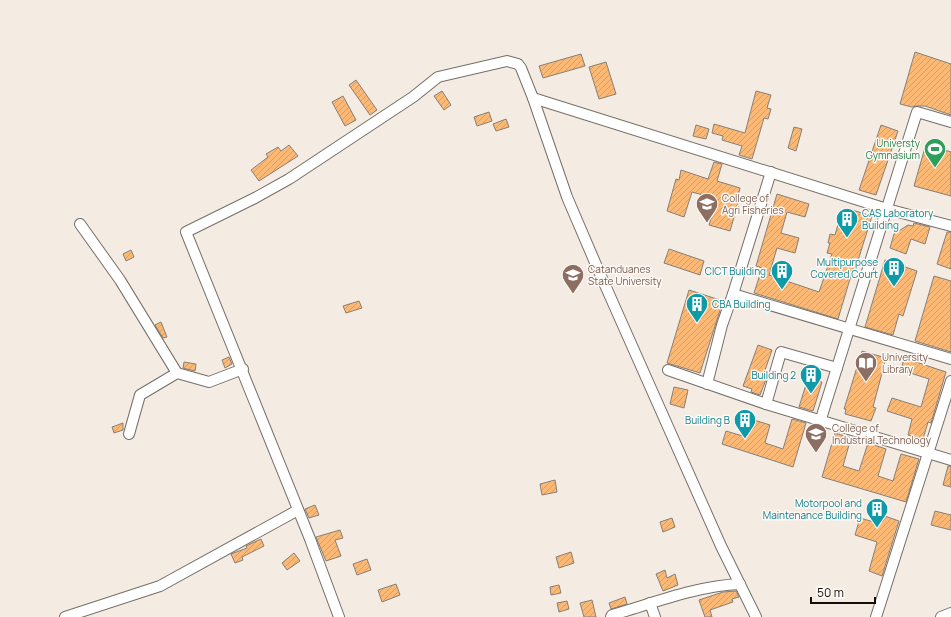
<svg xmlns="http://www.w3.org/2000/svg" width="951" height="617" font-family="Manrope,sans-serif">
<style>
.building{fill:url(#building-hatch);stroke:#878078}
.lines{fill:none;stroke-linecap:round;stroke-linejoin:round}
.minor-casing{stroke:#766f68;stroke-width:12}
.minor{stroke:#fff;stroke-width:10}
.labels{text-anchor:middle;stroke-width:3;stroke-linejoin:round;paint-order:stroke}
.leisure-label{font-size:10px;fill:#27864d;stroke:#fef9f4;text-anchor:end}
.education-label{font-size:10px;fill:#785e54;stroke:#fef9f4;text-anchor:start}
.culture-label{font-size:10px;fill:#0d838f;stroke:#fef9f4;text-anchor:end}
</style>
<defs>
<pattern id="building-hatch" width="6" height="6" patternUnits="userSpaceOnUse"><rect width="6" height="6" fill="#fcb976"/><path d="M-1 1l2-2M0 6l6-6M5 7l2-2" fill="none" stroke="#d79e65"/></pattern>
</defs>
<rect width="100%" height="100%" fill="#f4ebe3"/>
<g class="building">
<path d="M915 52 951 64V115L925 106H916L912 107 900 104Z"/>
<path d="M581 54 585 66 543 78 539 66Z"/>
<path d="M606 62 616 94 599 99 589 67Z"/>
<path d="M356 80 377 110 370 115 349 85Z"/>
<path d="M442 91 451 105 444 110 434 96Z"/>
<path d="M756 91 771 95 767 108 771 109 768 119 764 118 752 159 739 155 742 146 722 140 723 136 712 133 714 124 745 133Z"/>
<path d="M343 96 356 120 345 126 332 102Z"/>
<path d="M489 112 492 121 477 126 474 117Z"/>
<path d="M506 119 509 127 496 131 493 124Z"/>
<path d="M696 125 709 129 706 139 693 136Z"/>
<path d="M881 125 898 131 876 195 859 190Z"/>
<path d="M794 127 802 129 796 151 788 148Z"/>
<path d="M926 144 951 152V196L914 186Z"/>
<path d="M289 145 298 156 259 181 251 170 268 157 266 154 278 147 281 151Z"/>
<path d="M714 162 722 164 717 181 740 188 737 200H739L730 231 709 225 717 199 692 192 684 217 667 211 676 179 679 180 681 170 708 179Z"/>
<path d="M777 194 809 204 805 217 787 212 781 233 799 238 795 253 777 248 769 275 819 292 832 254 827 253 830 243H828L830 234 835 235 842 210 851 213 852 210 872 216 855 270 853 269 838 319 754 293 762 268 756 266Z"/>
<path d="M914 223 930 227 925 244 911 239 906 254 890 248 894 234 908 225 913 226Z"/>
<path d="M947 232H951V269L937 264Z"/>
<path d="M669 249 704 261 700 275 664 263Z"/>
<path d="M131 250 134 257 126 261 123 254Z"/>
<path d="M885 260 917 271 903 316 899 314 893 335 865 327Z"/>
<path d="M934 276 951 281V352L915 341Z"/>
<path d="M689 290 723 301 700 373 667 363Z"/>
<path d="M359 301 362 308 346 313 343 306Z"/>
<path d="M161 322 167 337 163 338 155 325Z"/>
<path d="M758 345 772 350 763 376 767 377 760 395 751 392 752 389 743 386Z"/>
<path d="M862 351 886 358 873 407 876 408 871 421 845 414 846 409H844Z"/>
<path d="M229 357 232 364 225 368 222 360Z"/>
<path d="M904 358 946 372 931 423 928 422 923 439 908 435 912 419 887 411 892 398 921 407 929 379 901 370Z"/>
<path d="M184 362 196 364 195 371 183 368Z"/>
<path d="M808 378 822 382 813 411 799 407Z"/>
<path d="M674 387 688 390 684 408 670 404Z"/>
<path d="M751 419 770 425 765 443 783 449 792 419 806 423 793 467 722 444 726 431 746 437Z"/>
<path d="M123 423V430L114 433 112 427Z"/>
<path d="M835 433 851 438 843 466 859 471 868 443 886 449 878 476 893 481 901 454 919 459 906 502 822 477Z"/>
<path d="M948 466H951V487L943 485Z"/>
<path d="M555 480 557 492 542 495 540 484Z"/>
<path d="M315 505 319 515 309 518 305 509Z"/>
<path d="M935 511 951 515V530L931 525Z"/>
<path d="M876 513 899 521 882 576 869 571 877 542 855 535 860 518 874 522Z"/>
<path d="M672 518 675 527 663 532 660 522Z"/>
<path d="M340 530 343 538 335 540 341 556 326 561 316 537Z"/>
<path d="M261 539 264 546 242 557 243 560 235 563 231 554 247 548 246 546Z"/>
<path d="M571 552 574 563 559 568 556 557Z"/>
<path d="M294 553 300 561 287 570 282 563Z"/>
<path d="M367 559 371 570 357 575 353 564Z"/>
<path d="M665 570 667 578 675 574 678 585 663 591 656 574Z"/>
<path d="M396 584 400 595 382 602 378 590Z"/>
<path d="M559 585 561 593 551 595 550 587Z"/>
<path d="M736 591 739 597 732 599 733 602 710 610 712 617H705L699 600 723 592Z"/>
<path d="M625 597 627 604 611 609 609 603Z"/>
<path d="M592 600 596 617H584L580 603Z"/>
<path d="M567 601 569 609 559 612 557 603Z"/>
</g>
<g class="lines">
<g class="minor-casing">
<g id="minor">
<path d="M533 98 887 209 951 226"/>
<path d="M771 172 733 294 951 359"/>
<path d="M80 224 120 280 177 373"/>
<path d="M837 368 781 352 766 404 951 460"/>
<path d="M668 370 766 404"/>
<path d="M707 384 722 325 733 294"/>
<path d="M820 422 917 112 951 122"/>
<path d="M129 434 140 395 177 373 209 382 243 369"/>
<path d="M650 603 655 617"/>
<path d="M65 617 160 586 298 510"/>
<path d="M339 617 310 539 186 232 255 198 289 179 413 97 438 77 507 61 518 64 521 68 533 98 567 197 597 267 721 546 756 617"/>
<path d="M611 617 612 615C654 603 696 586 740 584"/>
<path d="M876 617 951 381"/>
<path d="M941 617 951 613"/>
</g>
</g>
<use href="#minor" class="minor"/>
</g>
<defs>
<g id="stadium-pin" transform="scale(1.15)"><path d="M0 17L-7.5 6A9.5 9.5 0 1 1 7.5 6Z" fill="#2e9e5b" stroke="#fef9f4"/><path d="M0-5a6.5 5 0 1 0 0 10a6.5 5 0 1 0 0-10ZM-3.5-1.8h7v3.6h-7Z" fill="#fff"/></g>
<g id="university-pin" transform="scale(1.15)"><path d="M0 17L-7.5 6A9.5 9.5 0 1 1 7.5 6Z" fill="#8d6e63" stroke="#fef9f4"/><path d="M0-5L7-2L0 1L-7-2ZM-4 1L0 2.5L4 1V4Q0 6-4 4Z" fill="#fff"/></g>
<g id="building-pin" transform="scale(1.15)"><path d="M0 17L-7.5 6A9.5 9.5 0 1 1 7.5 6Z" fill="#0f9aa8" stroke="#fef9f4"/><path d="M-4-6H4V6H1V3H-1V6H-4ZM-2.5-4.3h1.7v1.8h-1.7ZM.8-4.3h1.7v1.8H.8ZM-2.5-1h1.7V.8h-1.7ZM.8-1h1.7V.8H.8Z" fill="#fff"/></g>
<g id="library-pin" transform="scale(1.15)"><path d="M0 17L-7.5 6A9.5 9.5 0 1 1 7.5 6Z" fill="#8d6e63" stroke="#fef9f4"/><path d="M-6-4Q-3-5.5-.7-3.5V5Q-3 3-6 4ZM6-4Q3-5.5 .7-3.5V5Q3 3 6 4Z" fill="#fff"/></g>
</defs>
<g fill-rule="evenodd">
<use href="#stadium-pin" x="935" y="149"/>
<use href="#university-pin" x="707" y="204"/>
<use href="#building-pin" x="847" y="219"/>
<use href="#building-pin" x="894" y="268"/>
<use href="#building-pin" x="782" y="271"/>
<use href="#university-pin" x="573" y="275"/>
<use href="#building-pin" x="697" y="304"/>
<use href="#library-pin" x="866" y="363"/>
<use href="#building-pin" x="811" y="375"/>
<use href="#building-pin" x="745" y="420"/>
<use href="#university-pin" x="816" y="434"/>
<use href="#building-pin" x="877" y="509"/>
</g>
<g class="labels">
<g class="leisure-label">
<text x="920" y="147">Universty<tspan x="920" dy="12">Gymnasium</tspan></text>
</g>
<g class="education-label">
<text x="722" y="202">College of<tspan x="722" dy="12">Agri Fisheries</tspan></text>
<text x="588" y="273">Catanduanes<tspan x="588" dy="12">State University</tspan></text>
<text x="882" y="361">University<tspan x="882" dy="12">Library</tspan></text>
<text x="832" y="432">College of<tspan x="832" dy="12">Industrial Technology</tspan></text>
</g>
<g class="culture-label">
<text x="862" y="217" text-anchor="start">CAS Laboratory<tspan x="862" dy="12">Building</tspan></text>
<text x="878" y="266">Multipurpose<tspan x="878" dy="12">Covered Court</tspan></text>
<text x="766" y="275">CICT Building</text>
<text x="712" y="308" text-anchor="start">CBA Building</text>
<text x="796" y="379">Building 2</text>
<text x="730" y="424">Building B</text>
<text x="862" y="507">Motorpool and<tspan x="862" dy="12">Maintenance Building</tspan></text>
</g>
</g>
<path d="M811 597v6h64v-6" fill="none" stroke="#100d0a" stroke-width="2"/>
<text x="817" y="597" font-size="12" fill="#100d0a" stroke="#fef9f4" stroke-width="3" paint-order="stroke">50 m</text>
</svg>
